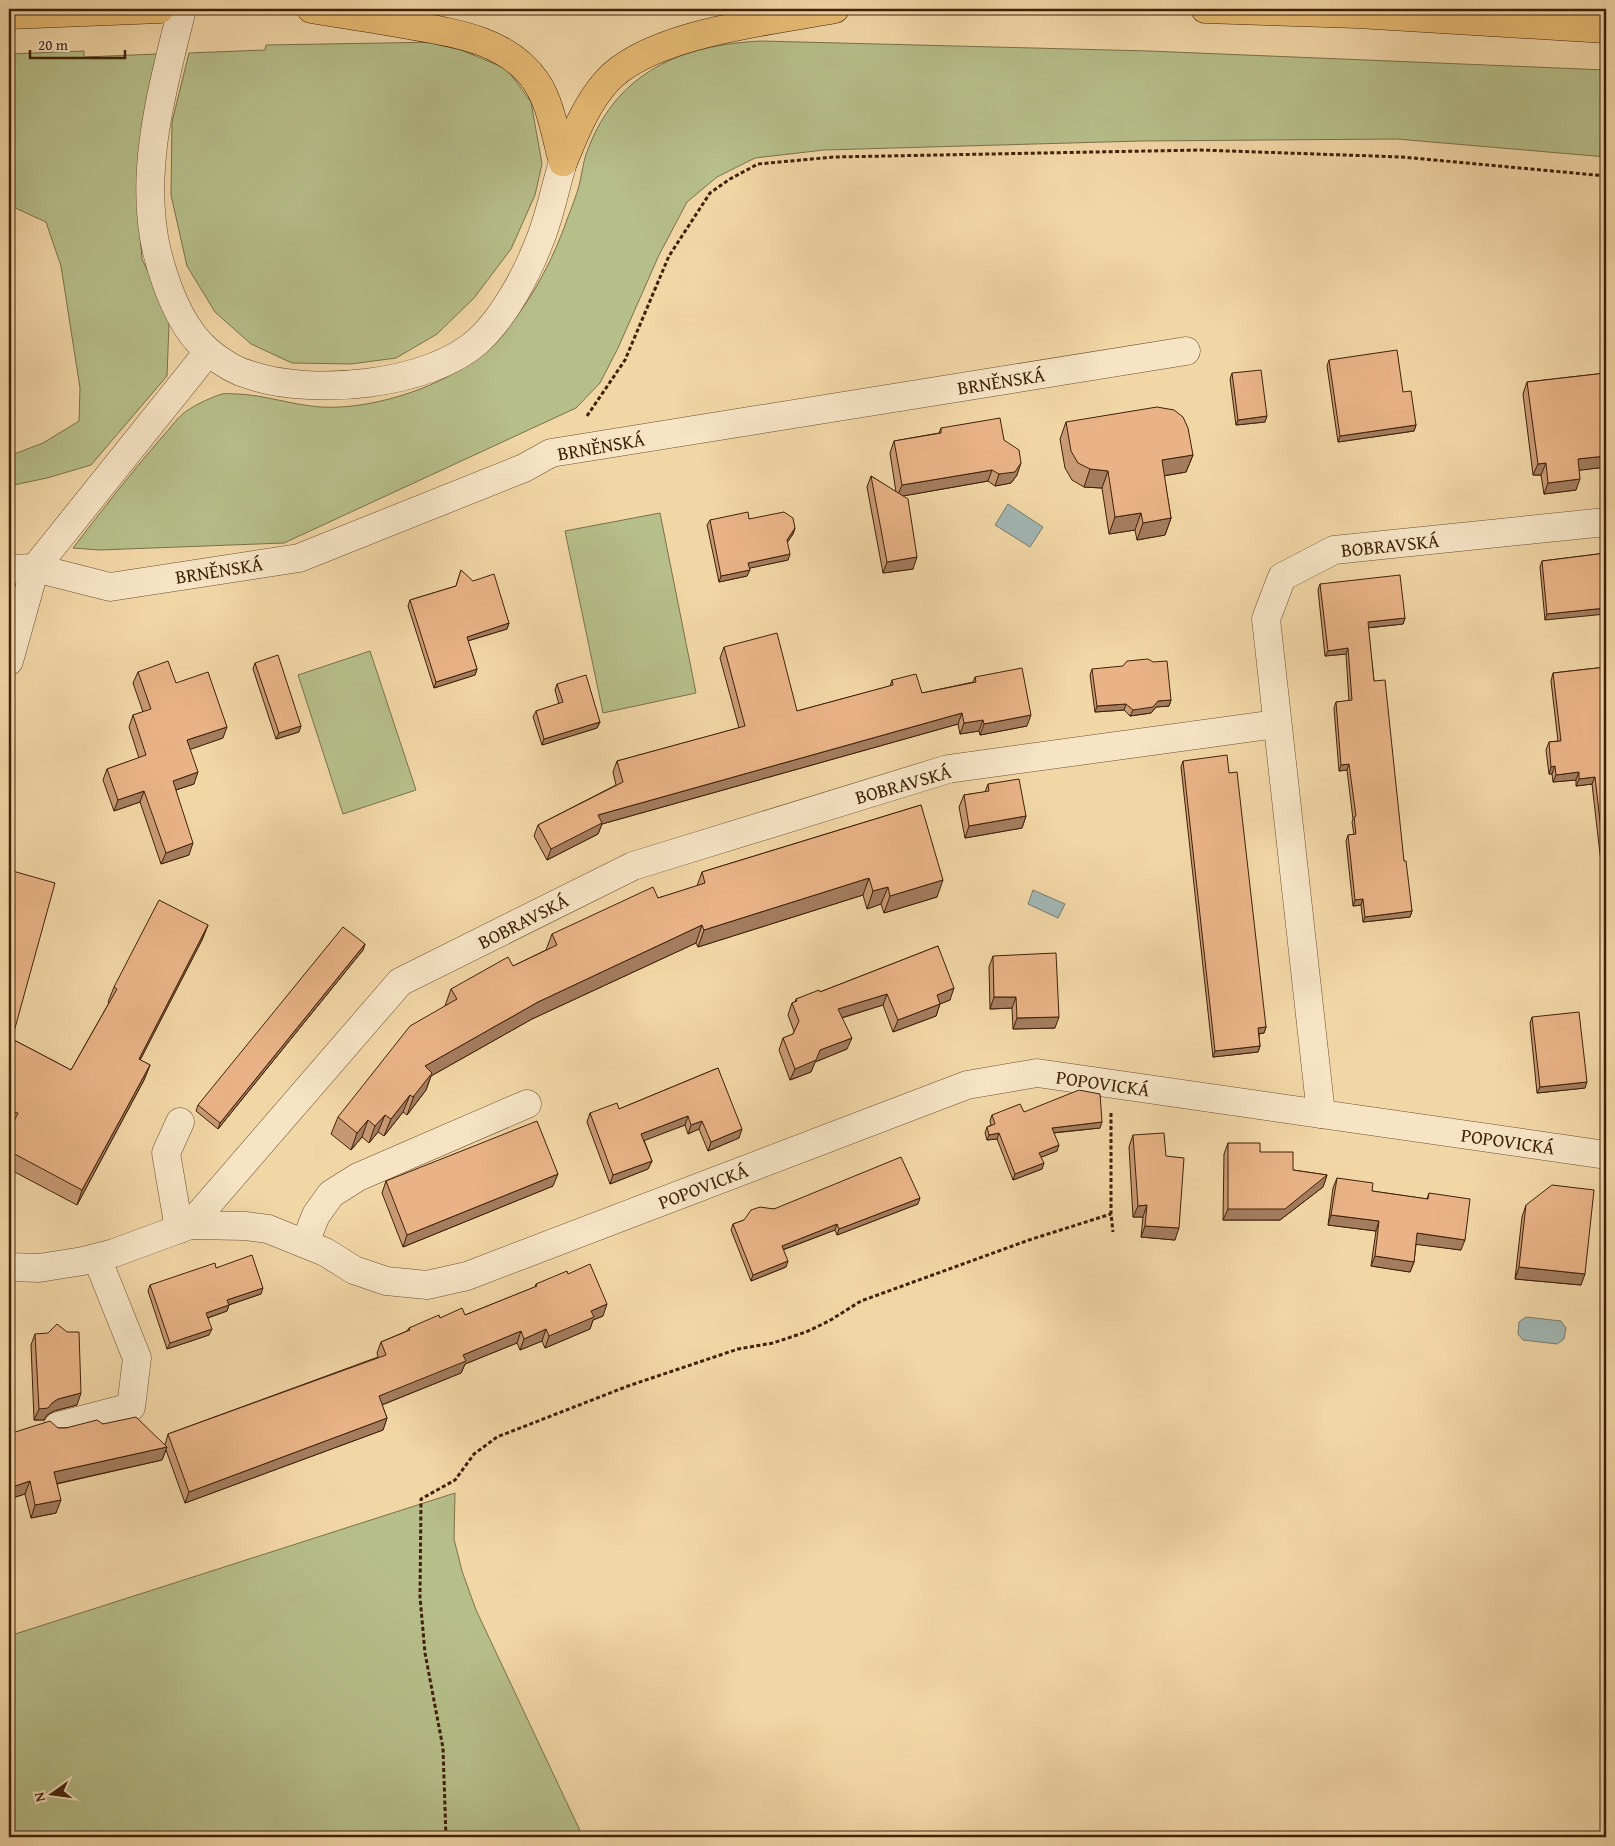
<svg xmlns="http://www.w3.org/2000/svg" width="1615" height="1846" font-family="'Gentium Book Plus',serif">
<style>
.green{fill:#b6be89;stroke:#7b7049}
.water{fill:#a1b6b3;stroke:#7a7a6f}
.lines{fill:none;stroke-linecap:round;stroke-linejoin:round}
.minor-casing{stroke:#6c4e30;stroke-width:29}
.highway-casing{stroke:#402109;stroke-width:29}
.path{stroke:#402109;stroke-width:3;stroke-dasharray:4 2.5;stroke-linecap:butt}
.minor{stroke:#f6e4c5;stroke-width:28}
.highway{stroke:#e8bb73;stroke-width:28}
.wall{fill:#c89a74;stroke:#402109}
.shaded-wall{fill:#a37d5e;stroke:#402109}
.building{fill:#e9b387;stroke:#402109}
.labels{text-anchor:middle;stroke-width:5;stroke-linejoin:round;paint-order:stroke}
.street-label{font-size:19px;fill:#402109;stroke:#f6e4c5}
</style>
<rect width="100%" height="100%" fill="#f1d6a6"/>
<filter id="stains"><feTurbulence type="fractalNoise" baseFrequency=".004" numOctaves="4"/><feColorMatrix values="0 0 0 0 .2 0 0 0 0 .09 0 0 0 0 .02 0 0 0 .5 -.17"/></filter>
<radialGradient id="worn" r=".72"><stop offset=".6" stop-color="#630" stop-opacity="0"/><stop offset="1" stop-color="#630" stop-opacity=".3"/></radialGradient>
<g class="green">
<path d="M761 41 1149 51 1606 70V157L1397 139 1140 141 824 150 755 158 717 177 687 202 659 255 618 348 600 383 576 408 284 543 99 550 73 548C102 510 131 473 162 437 170 429 178 416 188 410 197 404 212 397 222 394 227 393 232 394 237 394 265 395 292 405 321 407 367 410 435 390 472 361 519 326 549 271 568 217 572 207 576 196 579 186 582 174 583 161 588 149 618 71 682 45 761 41Z"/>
<path d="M442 42 507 69 531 102 542 164 535 195 511 249 474 298 437 334 396 358 351 364 292 363 251 344 215 312 187 266 171 195 172 122 189 53 265 50 266 45Z"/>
<path d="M84 51V57L157 54 144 114 139 223 142 259 161 298 169 324 167 376 91 465 47 478 9 486V456L43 443 79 421 80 388 61 266 46 222 13 207 9 197V54Z"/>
<path d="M660 513 696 693 603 713 565 531Z"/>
<path d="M370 651 416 790 343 814 298 675Z"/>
<path d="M455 1493 454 1539 462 1571 476 1610 583 1837H9V1636Z"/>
</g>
<g class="water">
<path d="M1008 504 1043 527 1030 547 995 525Z"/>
<path d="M1033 890 1065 904 1058 918 1028 904Z"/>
<path d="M1526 1317 1561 1321 1566 1328 1564 1339 1557 1344 1523 1340 1518 1334 1519 1322Z"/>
</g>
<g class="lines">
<g class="minor-casing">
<g id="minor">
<path d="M182 9C163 86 138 172 157 252 166 287 181 329 209 352 221 362 235 371 250 375 312 396 428 386 478 341 505 316 527 274 540 240 550 215 555 188 563 162"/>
<path d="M9 569 35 568 110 587 299 558 524 468 551 453 1186 351"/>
<path d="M9 661 35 568 208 352"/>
<path d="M1321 1114 1266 619 1282 577 1334 550 1606 522"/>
<path d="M190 1225 400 982 633 866 948 769 1277 724"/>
<path d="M179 1229 166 1153 180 1122"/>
<path d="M305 1243 316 1215 331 1194 358 1177 527 1104"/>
<path d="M9 1267 39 1268 83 1261 114 1253 190 1225 245 1226 268 1229 325 1252 354 1270 386 1281 427 1285 467 1276 967 1085 1037 1073 1606 1155"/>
<path d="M58 1426 131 1407 137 1358 97 1258"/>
</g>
</g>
<g class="highway-casing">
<g id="highway">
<path d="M311 9C340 14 369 18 397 23 447 32 507 37 537 83 551 104 556 138 563 162"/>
<path d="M1205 9 1358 14 1606 29"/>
<path d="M9 15 160 9"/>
<path d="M563 162C575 134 585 106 606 82 649 33 772 21 835 9"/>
</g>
</g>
<g class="path">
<path d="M587 416 625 360 669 256 710 193 730 179 758 164 834 157 1200 150 1402 157 1606 176"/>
<path d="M1111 1113V1214L1113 1232"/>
<path d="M446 1837 443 1748 425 1653 420 1597 421 1499 455 1480 474 1454 497 1437 628 1386 738 1349 773 1343 806 1332 829 1321 861 1301 1029 1240 1111 1214"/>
</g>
<use href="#minor" class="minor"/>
<use href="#highway" class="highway"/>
</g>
<g class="wall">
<path d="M1329 360 1403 392 1416 425 1414 431 1338 442 1327 366Z"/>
<path d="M1232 373 1265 422 1236 425 1230 379Z"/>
<path d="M1606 373V467L1579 470 1576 490 1544 494 1541 475H1533L1523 394 1527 382Z"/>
<path d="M1066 422 1193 455 1186 472 1164 476 1171 518 1165 535 1137 540 1135 530 1109 534 1102 488 1084 487 1072 480 1065 468 1060 439Z"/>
<path d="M941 428 1004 440 1017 475 1011 483 995 486 988 481 903 496 913 569 883 573 867 487 871 476 896 492 890 453 894 441 939 433Z"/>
<path d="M749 519 795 528 793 534 787 542 788 560 749 568 747 576 719 582 707 525 710 520Z"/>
<path d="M1606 553 1545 620 1540 567 1542 561Z"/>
<path d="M461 570 509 623 507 629 468 641 477 669 475 675 434 688 408 606 410 600 456 586Z"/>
<path d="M1320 584 1405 618 1403 624 1368 628 1374 681 1412 911 1410 917 1363 922 1361 905 1353 906 1346 841 1348 835H1354L1352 822 1353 819 1347 770 1339 771 1334 708 1336 702 1349 701 1346 654 1325 656 1318 590Z"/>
<path d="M724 647 797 711 890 686 892 680 922 693 973 682 975 677 1027 726 980 735 979 731 960 734 958 724 602 824 598 834 547 860 534 836 538 825 616 785 613 772 617 761 739 728 720 658Z"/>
<path d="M255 663 299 732 276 739 253 669Z"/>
<path d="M1606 667V906L1592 784 1576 786V780L1553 782 1552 774H1549L1546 750 1549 742 1558 741 1551 681 1553 673Z"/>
<path d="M1092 669 1171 700 1169 706 1156 707 1151 713 1130 716 1124 710 1095 712 1090 675Z"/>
<path d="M138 672 176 683 223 738 190 749 194 784 176 790 189 855 161 864 140 802 114 811 103 780 107 769 139 758 129 727 133 715 143 712 133 683Z"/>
<path d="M557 684 600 722 597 728 542 745 533 717 536 711 559 704 555 690Z"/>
<path d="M1183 761 1266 1027 1264 1033 1259 1034 1260 1046 1258 1052 1213 1057 1181 767Z"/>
<path d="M988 784 1026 816 1022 828 965 838 959 807 964 795 985 792Z"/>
<path d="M921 805 937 897 884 913 881 904 867 909 863 895 698 947 696 943 532 1019 431 1076 426 1090 407 1115 403 1112 384 1136 378 1132 369 1143 362 1137 351 1150 331 1134 338 1117 445 1006 451 989 513 966 546 950 552 934 658 898 697 886 702 872Z"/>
<path d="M9 870 12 1039 71 1070 109 1003 108 1002 114 987 208 925 202 940 140 1060 150 1065 144 1080 77 1205 9 1169V1132L11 1128 9 1127Z"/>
<path d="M365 944 363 950 218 1129 196 1111 198 1105Z"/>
<path d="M938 946 950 1000 940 1004 936 1016 893 1032 883 1005 842 1018 847 1049 815 1062 811 1072 790 1080 779 1050 783 1038 793 1034 794 1031 788 1015 792 1003 795 1002 796 999 820 992Z"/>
<path d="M993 956 1055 1028 1013 1029 1012 1008 990 1009 989 967Z"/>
<path d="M1532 1017 1585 1088 1537 1093 1530 1023Z"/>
<path d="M718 1068 739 1138 708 1151 699 1129 688 1134 685 1125 644 1140 652 1161 648 1169 610 1184 587 1122 590 1113 619 1109Z"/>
<path d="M1024 1112 1100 1128 1054 1133 1057 1151 1041 1157 1042 1169 1013 1180 997 1139 987 1140 985 1133 987 1127 991 1125 990 1121 992 1115Z"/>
<path d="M1133 1135 1166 1156 1175 1240 1141 1237 1143 1217H1133L1129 1147Z"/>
<path d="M1228 1143 1260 1152 1293 1170 1327 1175 1323 1187 1280 1220H1223L1224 1154Z"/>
<path d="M1337 1178 1372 1191 1427 1199 1429 1193 1461 1250 1416 1244 1414 1262 1410 1272 1371 1266 1376 1231 1328 1225 1333 1188Z"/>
<path d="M386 1181 553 1186 403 1247 382 1193Z"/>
<path d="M918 1204 837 1235 835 1230 783 1250 786 1267 751 1281 731 1230 733 1224 774 1209Z"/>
<path d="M1526 1205 1581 1285 1515 1279 1522 1217Z"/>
<path d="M216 1268 261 1294 229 1305 227 1311 208 1318 209 1335 167 1349 148 1291 150 1285Z"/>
<path d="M568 1274 603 1316 593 1320 590 1329 545 1348 542 1341 520 1350 517 1343 465 1364 461 1373 382 1405 387 1418 383 1430 185 1503 166 1450 162 1460 57 1484 56 1513 31 1518 25 1494 9 1499 58 1428H66L103 1424 165 1445 168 1434 378 1357 377 1353 381 1342 407 1331 409 1328 440 1318 465 1315 535 1287 536 1284Z"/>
<path d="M35 1334 77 1405 54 1411 47 1415 44 1420H34L31 1345Z"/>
</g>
<g class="shaded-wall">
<path d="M1267 416 1265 422 1236 425 1238 420Z"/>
<path d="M1416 425 1414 431 1338 442 1340 436Z"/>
<path d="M1193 455 1186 472 1156 477 1162 460Z"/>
<path d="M1606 456V467L1574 471 1578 459Z"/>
<path d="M1021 463 1017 475 1011 483 995 486 999 474Z"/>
<path d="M1546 463 1541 475H1533L1538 464Z"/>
<path d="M1090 469 1108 471 1102 488 1084 487Z"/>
<path d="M992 470 988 481 897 497 902 485Z"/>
<path d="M1580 479 1576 490 1544 494 1548 483Z"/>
<path d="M1141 513 1135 530 1109 534 1115 517Z"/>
<path d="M1171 518 1165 535 1137 540 1143 523Z"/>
<path d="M795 528 793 534 785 546 787 540Z"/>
<path d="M790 554 788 560 746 569 748 563Z"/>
<path d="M917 557 913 569 883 573 887 562Z"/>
<path d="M750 570 747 576 719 582 721 576Z"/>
<path d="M1606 608V614L1545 620 1547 614Z"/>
<path d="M1405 618 1403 624 1365 628 1368 622Z"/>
<path d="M509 623 507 629 464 642 467 637Z"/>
<path d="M1348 648 1346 654 1325 656 1328 651Z"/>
<path d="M477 669 475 675 434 688 436 682Z"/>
<path d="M1171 700 1169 706 1156 707 1151 713 1130 716 1133 710 1158 701Z"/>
<path d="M1126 704 1124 710 1095 712 1097 706Z"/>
<path d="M962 713 958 724 602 824 598 834 547 860 551 849 598 815Z"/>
<path d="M1031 715 1027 726 980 735 984 724Z"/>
<path d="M983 720 979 731 960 734 964 723Z"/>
<path d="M600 722 597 728 542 745 544 739Z"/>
<path d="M301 726 299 732 276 739 279 733Z"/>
<path d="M227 727 223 738 183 752 187 740Z"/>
<path d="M1349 764 1347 770 1339 771 1341 765Z"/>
<path d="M1555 766 1552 774H1549L1551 767Z"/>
<path d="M198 772 194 784 169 792 173 781Z"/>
<path d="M1579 772 1576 780 1553 782 1556 775Z"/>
<path d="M1595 777 1592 784 1576 786 1579 779Z"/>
<path d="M144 791 140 802 114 811 118 800Z"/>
<path d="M1026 816 1022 828 965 838 969 826Z"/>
<path d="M193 843 189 855 161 864 166 853Z"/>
<path d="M869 878 863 895 698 947 704 930Z"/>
<path d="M943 880 937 897 884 913 890 896Z"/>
<path d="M888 887 881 904 867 909 873 891Z"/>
<path d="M1363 899 1361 905 1353 906 1355 900Z"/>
<path d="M1412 911 1410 917 1363 922 1365 917Z"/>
<path d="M208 925 202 940 133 1074 139 1059Z"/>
<path d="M702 925 696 943 532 1019 431 1076 426 1090 407 1115 425 1066 538 1002Z"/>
<path d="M365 944 363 950 218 1129 220 1123Z"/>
<path d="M954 988 950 1000 932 1007 937 995Z"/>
<path d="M887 994 883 1005 834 1020 838 1009Z"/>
<path d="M994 997H1016L1012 1008 990 1009Z"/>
<path d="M940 1004 936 1016 893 1032 898 1020Z"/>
<path d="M1059 1017 1055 1028 1013 1029 1017 1018Z"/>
<path d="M1266 1027 1264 1033 1256 1034 1258 1028Z"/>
<path d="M852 1038 847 1049 815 1062 811 1072 790 1080 795 1069 820 1050Z"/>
<path d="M1260 1046 1258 1052 1213 1057 1215 1051Z"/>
<path d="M150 1065 144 1080 77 1205 82 1190Z"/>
<path d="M1587 1082 1585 1088 1537 1093 1540 1087Z"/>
<path d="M410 1095 403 1112 384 1136 391 1119Z"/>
<path d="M385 1115 378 1132 369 1143 375 1126Z"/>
<path d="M688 1116 685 1125 638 1143 641 1134Z"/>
<path d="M368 1120 362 1137 351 1150 357 1133Z"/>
<path d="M702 1121 699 1129 688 1134 691 1125Z"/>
<path d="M1102 1122 1100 1128 1050 1133 1052 1128Z"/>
<path d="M742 1129 739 1138 708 1151 711 1142Z"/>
<path d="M999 1133 997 1139 987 1140 989 1135Z"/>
<path d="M1059 1145 1057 1151 1037 1159 1039 1153Z"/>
<path d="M652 1161 648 1169 610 1184 613 1175Z"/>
<path d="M1044 1163 1042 1169 1013 1180 1015 1174Z"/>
<path d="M558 1174 553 1186 403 1247 407 1235Z"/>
<path d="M1327 1175 1323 1187 1280 1220H1223L1228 1209Z"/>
<path d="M920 1198 918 1204 837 1235 839 1229Z"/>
<path d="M1147 1205 1143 1217H1133L1138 1206Z"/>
<path d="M1331 1215 1379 1221 1376 1231 1328 1225Z"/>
<path d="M837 1224 835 1230 779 1251 782 1246Z"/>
<path d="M1145 1226 1179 1228 1175 1240 1141 1237Z"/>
<path d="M1417 1233 1465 1240 1461 1250 1413 1244Z"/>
<path d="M1375 1256 1414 1262 1410 1272 1371 1266Z"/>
<path d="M788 1261 786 1267 751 1281 753 1275Z"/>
<path d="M1519 1267 1585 1274 1581 1285 1515 1279Z"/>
<path d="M263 1288 261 1294 225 1306 227 1300Z"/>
<path d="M607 1304 603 1316 593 1320 590 1329 545 1348 549 1336 591 1311Z"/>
<path d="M229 1305 227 1311 204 1319 206 1313Z"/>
<path d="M212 1329 209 1335 167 1349 170 1343Z"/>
<path d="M546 1329 542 1341 520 1350 524 1339Z"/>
<path d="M521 1331 517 1343 465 1364 461 1373 374 1408 379 1396 463 1355Z"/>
<path d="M81 1393 77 1405 54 1411 47 1415 44 1420H34L39 1409 58 1399Z"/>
<path d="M387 1418 383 1430 185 1503 189 1492Z"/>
<path d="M167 1447 162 1460 50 1485 54 1472Z"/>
<path d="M30 1481 25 1494 9 1499V1488Z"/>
<path d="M61 1500 56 1513 31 1518 35 1505Z"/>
</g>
<g class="building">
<path d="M1397 350 1403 392 1411 391 1416 425 1340 436 1329 360Z"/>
<path d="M1261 370 1267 416 1238 420 1232 373Z"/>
<path d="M1606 373V456L1578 459 1580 479 1548 483 1546 463 1538 464 1527 382Z"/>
<path d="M1157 407 1174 410 1183 417 1188 428 1193 455 1162 460 1171 518 1143 523 1141 513 1115 517 1108 471 1090 469 1078 463 1071 451 1066 422Z"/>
<path d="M1000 418 1004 440 1019 450 1021 463 1015 472 999 474 992 470 902 485 894 441 941 433V428Z"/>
<path d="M871 476 908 499 917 557 887 562Z"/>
<path d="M748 512 749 519 784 512 793 518 795 528 787 540 790 554 748 563 750 570 721 576 710 520Z"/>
<path d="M1606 553V608L1547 614 1542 561Z"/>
<path d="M461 570 473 581 494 574 509 623 467 637 477 669 436 682 410 600 456 586Z"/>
<path d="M1400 575 1405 618 1368 622 1374 681 1385 680 1404 861H1406L1412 911 1365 917 1363 899 1355 900 1348 835 1356 834 1354 817 1356 816 1349 764 1341 765 1336 702 1352 700 1348 648 1328 651 1320 584Z"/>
<path d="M777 633 797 711 893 685 892 680 916 674 922 693 976 682 975 677 1022 668 1031 715 984 724 983 720 964 723 962 713 598 815 602 823 551 849 538 825 623 782 617 761 745 726 724 647Z"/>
<path d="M278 655 301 726 279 733 255 663Z"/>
<path d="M1148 659 1153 662 1167 661 1171 700 1158 701 1153 707 1133 710 1126 704 1097 706 1092 669 1123 666 1127 661Z"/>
<path d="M168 661 176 683 208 672 227 727 187 740 198 772 173 781 193 843 166 853 144 791 118 800 107 769 146 755 133 715 151 709 138 672Z"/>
<path d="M1606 667V875L1595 777 1579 779V772L1556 775 1555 766 1551 767 1549 742 1561 741 1553 673Z"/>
<path d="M586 675 600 722 544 739 536 711 563 702 557 684Z"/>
<path d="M1227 755 1229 773 1237 772 1266 1027 1258 1028 1260 1046 1215 1051 1183 761Z"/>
<path d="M1019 779 1026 816 969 826 964 795 989 791 988 784Z"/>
<path d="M921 805 943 880 890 896 888 887 873 891 869 878 704 930 702 925 538 1002 425 1066 432 1073 413 1097 410 1095 391 1119 385 1115 375 1126 368 1120 357 1133 338 1117 410 1026 457 999 451 989 508 957 513 966 557 945 552 934 653 887 658 898 705 883 702 872Z"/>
<path d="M9 870 55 883 12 1039 71 1070 117 989 114 987 159 900 208 925 139 1059 150 1065 82 1190 9 1151V1132L18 1113 9 1111Z"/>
<path d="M343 927 365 944 220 1123 198 1105Z"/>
<path d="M938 946 954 988 937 995 940 1004 898 1020 887 994 838 1009 852 1038 820 1050 816 1060 795 1069 783 1038 793 1034 799 1021 792 1003 797 1001 796 999 819 990 820 992Z"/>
<path d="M1056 953 1059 1017 1017 1018 1016 997H994L993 956Z"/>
<path d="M1579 1012 1587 1082 1540 1087 1532 1017Z"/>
<path d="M718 1068 742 1129 711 1142 702 1121 691 1125 688 1116 641 1134 652 1161 613 1175 590 1113 617 1103 619 1109Z"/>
<path d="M1079 1090 1100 1094 1102 1122 1052 1128 1059 1145 1039 1153 1044 1163 1015 1174 999 1133 989 1135 987 1127 995 1124 992 1115 1020 1104 1024 1112Z"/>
<path d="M537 1121 558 1174 407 1235 386 1181Z"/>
<path d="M1164 1133 1166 1156 1184 1158 1179 1228 1145 1226 1147 1205 1138 1206 1133 1135Z"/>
<path d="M1228 1143H1260V1152H1293V1170L1327 1175 1285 1209H1228Z"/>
<path d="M901 1157 920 1198 839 1229 837 1224 782 1246 788 1261 753 1275 733 1224 744 1220 751 1210 760 1207 774 1209Z"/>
<path d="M1337 1178 1373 1183 1372 1191 1428 1199 1429 1193 1470 1199 1465 1240 1417 1233 1414 1262 1375 1256 1379 1221 1331 1215Z"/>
<path d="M1552 1185 1594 1190 1585 1274 1519 1267 1526 1205Z"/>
<path d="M252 1255 263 1288 227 1300 229 1305 206 1313 212 1329 170 1343 150 1285 215 1263 216 1268Z"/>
<path d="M590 1264 607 1304 591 1311 594 1317 549 1336 546 1329 524 1339 521 1331 463 1355 466 1361 379 1396 387 1418 189 1492 168 1434 386 1355 381 1342 410 1330 409 1328 439 1315 440 1318 462 1308 465 1315 537 1286 536 1284 567 1271 568 1274Z"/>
<path d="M57 1324 67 1332H79L81 1393 58 1399 52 1403 48 1408 39 1409 35 1334 48 1333Z"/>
<path d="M136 1417 167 1447 54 1472 61 1500 35 1505 30 1481 9 1488V1434L50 1421 58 1428H66L97 1420 103 1424Z"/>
</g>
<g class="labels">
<g class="street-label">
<text transform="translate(1001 381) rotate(-9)" y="7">BRNĚNSKÁ</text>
<text transform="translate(601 446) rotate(-10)" y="7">BRNĚNSKÁ</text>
<text transform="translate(1390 545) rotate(-6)" y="7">BOBRAVSKÁ</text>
<text transform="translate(219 570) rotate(-9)" y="7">BRNĚNSKÁ</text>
<text transform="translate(903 784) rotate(-16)" y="7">BOBRAVSKÁ</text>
<text transform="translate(523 921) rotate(-27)" y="7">BOBRAVSKÁ</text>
<text transform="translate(1103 1083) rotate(8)" y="7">POPOVICKÁ</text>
<text transform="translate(1508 1141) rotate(8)" y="7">POPOVICKÁ</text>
<text transform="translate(703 1186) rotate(-21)" y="7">POPOVICKÁ</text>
</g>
</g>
<rect width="1615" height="1846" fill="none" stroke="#f1d6a6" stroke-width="30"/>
<rect x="10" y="10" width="1595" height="1826" fill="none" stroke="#402109" stroke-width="2.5"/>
<rect x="15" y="15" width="1585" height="1816" fill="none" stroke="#402109"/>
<g transform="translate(52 1794) rotate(256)" stroke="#f6e4c5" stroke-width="4" paint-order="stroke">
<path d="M0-4L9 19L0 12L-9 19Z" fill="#402109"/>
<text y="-8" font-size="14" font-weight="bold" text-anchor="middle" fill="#402109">N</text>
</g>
<path d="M30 50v8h95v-8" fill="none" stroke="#402109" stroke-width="2.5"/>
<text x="38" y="50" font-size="15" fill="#402109" stroke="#f6e4c5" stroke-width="4" paint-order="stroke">20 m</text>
<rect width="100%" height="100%" filter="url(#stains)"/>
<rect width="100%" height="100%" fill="url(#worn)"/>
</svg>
